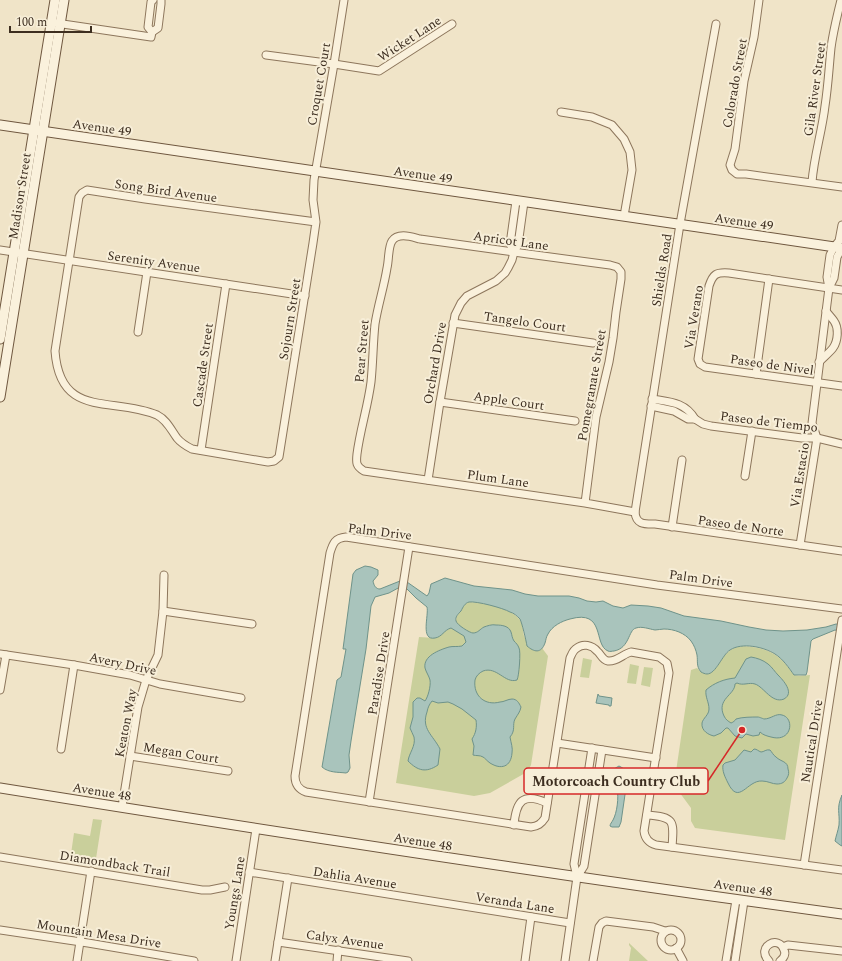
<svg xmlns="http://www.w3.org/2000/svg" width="842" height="961" font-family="Spectral,serif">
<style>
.green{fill:#c9cf9b}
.water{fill:#a9c4bc;stroke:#6f938a}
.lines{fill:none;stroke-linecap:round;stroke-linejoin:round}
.street-casing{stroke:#8d765c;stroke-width:9}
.secondary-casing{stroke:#6f573f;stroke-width:11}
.street{stroke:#faf1dc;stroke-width:7}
.secondary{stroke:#faf1dc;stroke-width:9}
.labels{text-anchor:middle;stroke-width:4;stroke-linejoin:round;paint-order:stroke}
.street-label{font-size:13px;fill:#3d2e20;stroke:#f7eed8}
.leader{fill:none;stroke:#d62828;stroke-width:1.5}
.callout-dot{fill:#d62828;stroke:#f7eed8;stroke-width:1.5}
.callout{fill:#f7eed8;stroke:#d62828;stroke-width:1.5}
.callout-label{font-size:14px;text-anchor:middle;font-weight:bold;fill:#3d2e20}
</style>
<rect width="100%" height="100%" fill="#f0e4c8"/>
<g class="green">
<path d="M468 602C482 602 511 607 520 620 524 625 522 633 525 638 528 643 535 647 539 651L542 648 548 656 531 765 527 772 490 793 474 796 396 783 419 637 435 638 447 629 456 620 457 616 465 604Z"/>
<path d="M742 646C769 648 779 653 794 675L799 676 810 675 785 840 695 828 691 821V808L674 785 691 670 697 668 701 672 717 667C723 656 729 648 742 646Z"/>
<path d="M583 658 592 660 589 678 580 677Z"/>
<path d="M630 664 639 666 636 684 627 683Z"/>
<path d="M644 667 653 668 650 687 641 685Z"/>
<path d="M93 819 102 820 95 865 70 861 74 833 90 836Z"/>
<path d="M629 943 648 961H629L631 948 629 945Z"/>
</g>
<g class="water">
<path d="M365 566 371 567 378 570V575L373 581C374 586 376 589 380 589L400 581 407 582 427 596 429 593 431 584 445 578 474 586 512 590 525 594 538 596H569L579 598 587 601 596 602 603 601 613 606 623 608 631 605 648 606 661 608 684 616 721 621 749 627 766 630 783 631 807 630 826 627 836 624 842 625V632L835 630 813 639 811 641 807 672 806 675H794C789 668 783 659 775 654 764 647 742 642 730 650 722 655 716 674 707 674 705 674 703 673 701 672 696 666 698 662 697 655 696 650 694 645 691 641 685 633 674 629 664 629 661 629 658 630 655 630 649 629 642 626 636 628 628 630 630 648 614 651 612 651 610 652 608 651 593 645 606 609 570 619 562 621 552 626 548 634 546 637 546 640 545 643 541 654 534 652 527 646 526 640 522 623 520 619 517 616 514 613 510 612 503 608 477 601 469 602 465 603 463 607 461 611 458 614 455 617 456 621 457 625 470 633 473 633 478 633 480 629 484 627 487 626 492 624 496 625 502 625 509 626 511 632 512 635 512 638 514 641 516 643 518 645 519 648 521 651 519 677 517 680 505 684 497 666 483 671 479 673 476 676 475 680 473 696 485 706 500 702 504 702 508 699 512 699 517 699 519 703 521 707 520 712 518 714 515 719 512 725 516 730 510 737 511 743 513 748 512 753 511 767 501 770 490 763 487 761 485 758 483 757 480 755 476 756 473 755L474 746 472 739C476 733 477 727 476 720L462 709 453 704 448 702 438 703 432 701C429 705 428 707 427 712 421 729 433 735 440 749L438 765C426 773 418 771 408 761 409 753 416 746 414 737 413 734 411 731 410 728L413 717V702L417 698H420L425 701C428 697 431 686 430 680 429 676 426 672 425 668 423 656 439 650 449 647 453 646 457 647 462 646L466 642 464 636 451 628C444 630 442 637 435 638 420 641 429 615 427 607L416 598 407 589 400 587 389 593 375 597 371 606 366 649 351 741 349 755 350 768 348 772 346 773C338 772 329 773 322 767L337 680 341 677 346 649H343L353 574 356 570Z"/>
<path d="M751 657C757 658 763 660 768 664 772 667 775 672 778 675 783 680 795 693 784 699 772 704 764 687 755 684 749 682 743 686 737 683L735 684C735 695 716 699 724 716 726 720 728 721 731 723 732 723 736 720 736 719 742 717 752 717 758 717 759 717 764 719 764 719 771 719 776 713 782 715 795 718 792 743 771 737 767 736 763 735 760 732L759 735 753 736 746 734 742 738 735 736 728 728H726L721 733 714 736C709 735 701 731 702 723 703 718 709 715 709 709 709 702 705 697 706 690 714 683 724 679 735 678L746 659Z"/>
<path d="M598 694 599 696 612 698 611 706H609V705L596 703Z"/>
<path d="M754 749C757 749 758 751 761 752 764 752 766 749 770 750 772 752 773 755 776 757 781 762 788 761 788 769 789 772 789 775 787 778 785 782 782 784 777 784 772 784 768 781 762 781 747 780 739 806 728 783 725 777 722 771 723 765L725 763 735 760 744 750 751 752Z"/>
<path d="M619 766C623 768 626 770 628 774L621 822 619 827H612L610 826C610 824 612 822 613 820 617 813 619 797 617 789 617 787 616 785 616 783 615 780 611 779 611 775 611 771 615 768 619 766Z"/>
<path d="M842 795V846L840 845 835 841C836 836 838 831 839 825 840 812 836 809 842 795Z"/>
</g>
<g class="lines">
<g class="street-casing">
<g id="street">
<path d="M759 0 754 37 744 81 735 149 730 165 732 170 737 174H746L842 187"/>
<path d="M56 23 151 37 152 32"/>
<path d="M716 24 680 224 635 512C636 525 645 524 655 524L842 551"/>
<path d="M152 32 158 28 161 4V0"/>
<path d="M152 32 148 27 151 2 153 0"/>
<path d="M266 55 334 64 379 71 452 24"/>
<path d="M561 112 592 117 612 125 624 139 630 152 632 170 624 216"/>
<path d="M812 182C814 156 822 132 825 106 828 87 829 68 831 48 833 32 837 16 841 0"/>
<path d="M316 222 145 199 87 190 82 193 79 197 55 351C60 420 113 396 157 415 167 420 171 430 177 438 181 443 186 446 192 449L268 462 274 461 279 457 313 243 316 222 313 200 314 180 334 64 344 0"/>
<path d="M0 250 305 296"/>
<path d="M514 252 510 244 516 201"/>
<path d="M829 288 834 278 837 257 842 248"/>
<path d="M842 290 729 273C716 272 713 274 709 286L698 359 700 364 705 367 842 386"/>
<path d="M453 323 593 343"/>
<path d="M138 332 147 272"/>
<path d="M819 362C824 357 829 353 833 348 838 341 839 328 834 321 831 317 828 314 826 311"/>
<path d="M756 374 769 279"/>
<path d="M652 399C670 402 685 402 695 419"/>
<path d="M440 402 575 421"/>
<path d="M651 406 674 411 688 419H695L703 424 711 426 802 438H817L842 444"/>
<path d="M201 450 226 284"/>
<path d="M745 476 752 431"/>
<path d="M428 480 440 402 455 315 461 303 467 296 496 281 505 273 508 268 512 260 514 252 518 245 524 202"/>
<path d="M585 503 596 417 609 362 613 338 616 312 621 279V272L617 267 610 265 528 254 420 239C412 237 398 232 392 241 388 247 389 260 387 268 384 287 378 305 375 324 373 343 373 363 371 382 368 406 360 430 357 454 356 463 356 466 364 471L585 503 635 512"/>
<path d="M672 527 682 460"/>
<path d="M800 545 817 438 812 423 829 288 827 277 830 255 834 247 839 241 842 225"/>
<path d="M842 609 657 585 346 537C335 538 333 543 330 553L295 776C295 784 298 789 306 792L531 827C538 826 541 824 545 818L570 658C572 654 573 650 577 648 583 643 592 645 597 651 601 654 602 660 608 661 617 662 623 654 631 652L659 657 667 663 669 673 644 831C645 839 649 843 656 845L842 870"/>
<path d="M163 611 252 624"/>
<path d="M0 654 74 665 130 675 160 684 241 698"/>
<path d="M0 690 6 655"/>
<path d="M557 743 656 758"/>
<path d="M61 749 74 665"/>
<path d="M130 756 228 771"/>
<path d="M369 802 409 547"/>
<path d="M122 807 138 707 146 680 158 655 163 611 164 575"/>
<path d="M647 815C675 817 674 821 672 847"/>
<path d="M514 825C516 801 523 792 547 803"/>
<path d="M0 857 202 890H210L225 887"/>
<path d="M804 865 842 620"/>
<path d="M249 872 570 923"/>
<path d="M577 877 584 866 602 750"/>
<path d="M0 930 88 943 194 961"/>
<circle cx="671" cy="940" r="10"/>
<path d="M278 942 408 961"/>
<path d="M783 947 788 945 842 951"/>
<path d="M676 948 683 961"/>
<path d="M77 961 91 871"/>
<path d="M236 961 256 829"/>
<path d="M275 961 288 878"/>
<path d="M337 961 338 950"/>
<path d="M525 961 531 917"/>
<path d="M565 961 577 877 574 864 592 748"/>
<path d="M593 961 599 927 602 923 606 921 653 927 665 931"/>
<path d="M726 961 736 900"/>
<path d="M735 961 744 901"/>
<path d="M769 961C755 947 779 934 784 950 786 954 784 958 780 961"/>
</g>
</g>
<g class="secondary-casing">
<g id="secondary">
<path d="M0 125 842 248"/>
<path d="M0 339 55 0"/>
<path d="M0 397 64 0"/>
<path d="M0 788C280 833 561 876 842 914"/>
</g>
</g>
<use href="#street" class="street"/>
<use href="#secondary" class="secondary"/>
</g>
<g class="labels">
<g class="street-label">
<text transform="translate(409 38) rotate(-33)" y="5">Wicket Lane</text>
<text transform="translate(734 83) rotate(-80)" y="5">Colorado Street</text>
<text transform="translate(318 84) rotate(-80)" y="5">Croquet Court</text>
<text transform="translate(814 89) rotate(-82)" y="5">Gila River Street</text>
<text transform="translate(102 127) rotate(8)" y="5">Avenue 49</text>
<text transform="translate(423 174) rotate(8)" y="5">Avenue 49</text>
<text transform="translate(166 190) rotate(8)" y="5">Song Bird Avenue</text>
<text transform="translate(19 196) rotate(-81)" y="5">Madison Street</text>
<text transform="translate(744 221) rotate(8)" y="5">Avenue 49</text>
<text transform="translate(511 240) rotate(8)" y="5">Apricot Lane</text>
<text transform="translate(154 261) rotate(8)" y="5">Serenity Avenue</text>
<text transform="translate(661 270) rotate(-81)" y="5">Shields Road</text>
<text transform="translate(693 317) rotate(-81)" y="5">Via Verano</text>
<text transform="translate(289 319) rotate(-81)" y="5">Sojourn Street</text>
<text transform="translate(525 321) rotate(8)" y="5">Tangelo Court</text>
<text transform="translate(361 351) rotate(-85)" y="5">Pear Street</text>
<text transform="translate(434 363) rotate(-80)" y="5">Orchard Drive</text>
<text transform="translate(772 364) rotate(8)" y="5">Paseo de Nivel</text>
<text transform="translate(202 365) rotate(-82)" y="5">Cascade Street</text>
<text transform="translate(591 385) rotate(-80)" y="5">Pomegranate Street</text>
<text transform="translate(509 400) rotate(8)" y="5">Apple Court</text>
<text transform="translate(769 421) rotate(7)" y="5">Paseo de Tiempo</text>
<text transform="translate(799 475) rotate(-81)" y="5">Via Estacio</text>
<text transform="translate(498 478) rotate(8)" y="5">Plum Lane</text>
<text transform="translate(741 525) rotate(8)" y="5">Paseo de Norte</text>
<text transform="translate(380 531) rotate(7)" y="5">Palm Drive</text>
<text transform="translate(701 578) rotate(8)" y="5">Palm Drive</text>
<text transform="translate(123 663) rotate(12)" y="5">Avery Drive</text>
<text transform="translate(378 673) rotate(-81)" y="5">Paradise Drive</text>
<text transform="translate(125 723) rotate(-79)" y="5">Keaton Way</text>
<text transform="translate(811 741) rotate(-81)" y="5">Nautical Drive</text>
<text transform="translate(181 752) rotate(9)" y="5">Megan Court</text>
<text transform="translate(102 791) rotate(9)" y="5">Avenue 48</text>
<text transform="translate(423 841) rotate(9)" y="5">Avenue 48</text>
<text transform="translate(115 863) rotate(9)" y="5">Diamondback Trail</text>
<text transform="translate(355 877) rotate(9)" y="5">Dahlia Avenue</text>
<text transform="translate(743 887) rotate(8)" y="5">Avenue 48</text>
<text transform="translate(234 893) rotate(-81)" y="5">Youngs Lane</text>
<text transform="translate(515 902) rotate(9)" y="5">Veranda Lane</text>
<text transform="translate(99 933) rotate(9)" y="5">Mountain Mesa Drive</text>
<text transform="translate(345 939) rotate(8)" y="5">Calyx Avenue</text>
</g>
</g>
<path class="leader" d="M742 730L708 781"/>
<circle class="callout-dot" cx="742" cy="730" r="4"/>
<rect class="callout" x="524" y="768" width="184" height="26" rx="4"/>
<g class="callout-label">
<text x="616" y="786">Motorcoach Country Club</text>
</g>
<path d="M10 26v6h81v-6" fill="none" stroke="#3d2e20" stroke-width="2"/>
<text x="16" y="26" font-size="12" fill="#3d2e20" stroke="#f7eed8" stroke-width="3" paint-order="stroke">100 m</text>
</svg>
